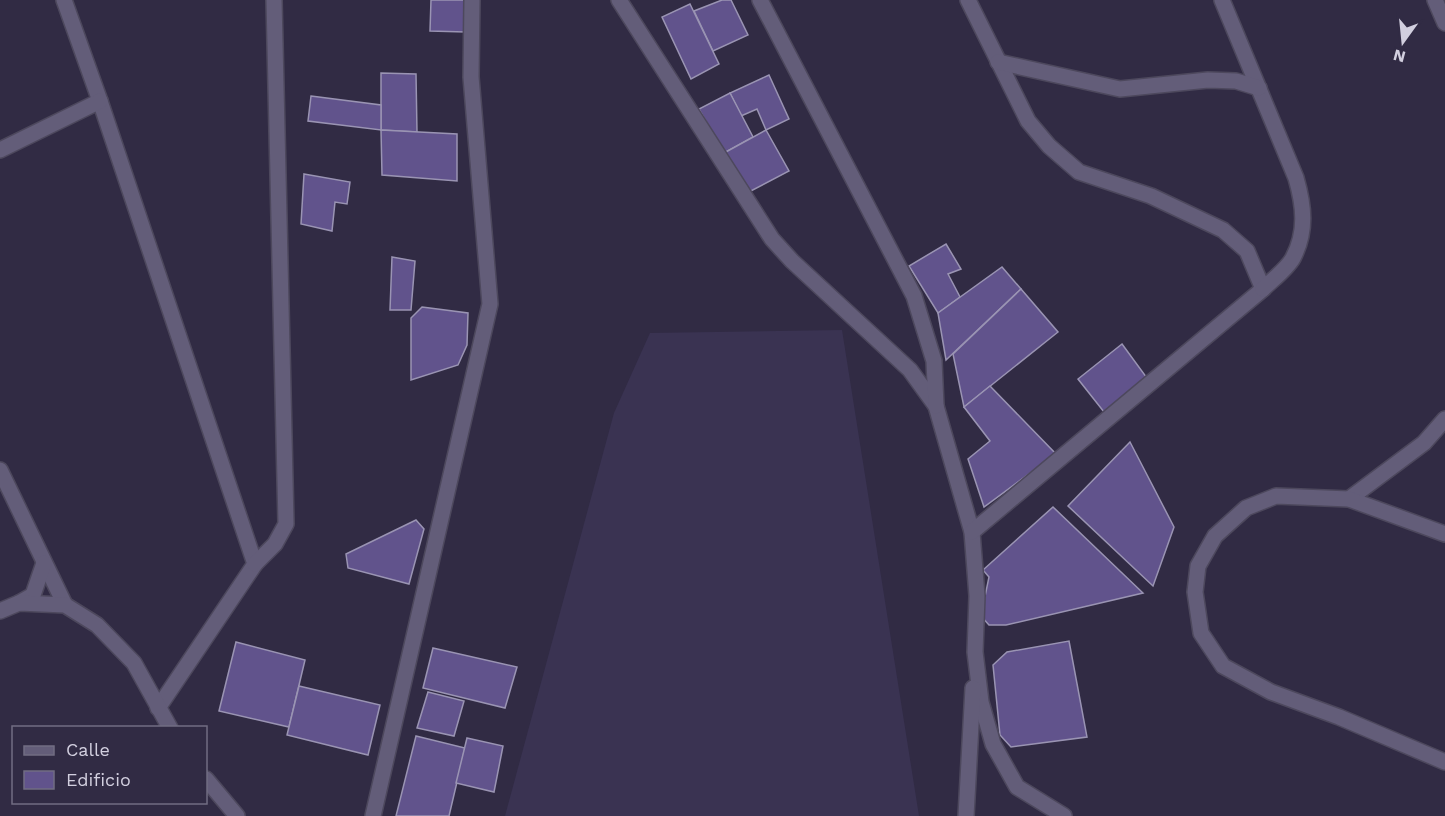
<svg xmlns="http://www.w3.org/2000/svg" width="1445" height="816" font-family="'Work Sans',sans-serif">
<style>
.built{fill:#3a3352}
.building{fill:#61538c;stroke:#9a94b3;stroke-width:1.5}
.lines{fill:none;stroke-linecap:round;stroke-linejoin:round}
.minor-casing{stroke:#4d485d;stroke-width:18}
.minor{stroke:#635d79;stroke-width:15}
</style>
<rect width="100%" height="100%" fill="#312b44"/>
<path class="built" d="M842 330 919 816H505L614 413 650 333Z"/>
<g class="building">
<path d="M431 0H465V32L430 31Z"/>
<path d="M722 0H731L748 35 713 51 694 11Z"/>
<path d="M690 4 719 64 691 79 662 17Z"/>
<path d="M381 73 416 74 417 132 381 130Z"/>
<path d="M769 75 789 119 766 130 757 109 741 116 730 93Z"/>
<path d="M730 93 753 137 724 153 699 109Z"/>
<path d="M311 96 381 105V130L308 121Z"/>
<path d="M381 130 457 134V181L382 175Z"/>
<path d="M766 130 789 171 747 193 724 153Z"/>
<path d="M304 174 350 182 347 204 335 202 332 231 301 224Z"/>
<path d="M946 244 961 269 948 274 960 297 938 313 909 266Z"/>
<path d="M392 257 415 261 411 310H390Z"/>
<path d="M1002 267 1021 289 946 360 938 313Z"/>
<path d="M1021 289 1058 332 964 407 953 354Z"/>
<path d="M422 307 468 313 467 345 458 365 411 380V318Z"/>
<path d="M1122 344 1147 378 1104 412 1078 379Z"/>
<path d="M990 386 1056 454 984 507 968 459 990 441 964 407Z"/>
<path d="M1130 442 1174 527 1153 586 1068 506Z"/>
<path d="M1053 507 1143 593 1006 625H989L981 616 989 577 983 570Z"/>
<path d="M416 520 424 529 409 584 348 568 346 554Z"/>
<path d="M1069 641 1087 737 1011 747 1000 735 993 665 1007 652Z"/>
<path d="M236 642 305 660 289 727 219 711Z"/>
<path d="M433 648 517 667 505 708 423 688Z"/>
<path d="M299 686 380 705 368 755 287 735Z"/>
<path d="M428 692 464 701 454 736 417 728Z"/>
<path d="M416 736 465 748 449 816H396Z"/>
<path d="M467 738 503 746 494 792 456 783Z"/>
</g>
<g class="lines">
<g class="minor-casing">
<g id="minor">
<path d="M64 0 100 101 255 564 158 708"/>
<path d="M619 0 772 239 792 261 910 370 936 406 972 532 977 596 975 652 981 702 993 744 1017 787 1064 816"/>
<path d="M760 0 914 296 934 361 936 406"/>
<path d="M968 0 1028 121 1049 146 1079 172 1151 196 1223 230 1247 251 1263 289 972 532"/>
<path d="M1222 0 1296 178C1304 206 1307 231 1293 258 1287 269 1272 280 1263 289"/>
<path d="M1435 0 1445 23"/>
<path d="M998 62 1120 89 1208 80 1236 81 1259 88"/>
<path d="M0 150 100 101"/>
<path d="M0 470 65 605"/>
<path d="M1349 499 1424 443 1445 419"/>
<path d="M1445 534 1349 499 1276 496 1246 508 1215 536 1198 566 1195 592 1201 633 1223 666 1271 692 1339 717 1445 762"/>
<path d="M255 564 275 544 286 524 274 0"/>
<path d="M19 603 33 595 44 563"/>
<path d="M0 611 19 603 65 605 97 625 134 663 170 728"/>
<path d="M206 779 237 816"/>
<path d="M373 816 490 304 471 77 472 0"/>
<path d="M966 816 973 688"/>
</g>
</g>
<use href="#minor" class="minor"/>
</g>
<rect x="12" y="726" width="195" height="78" fill="#312b44" stroke="#716d82" stroke-width="1.5"/>
<rect x="24" y="746" width="30" height="9" fill="#635d79" stroke="#716d82" stroke-width="1.5"/>
<text x="66" y="756" font-size="18" fill="#d2cfdf">Calle</text>
<rect x="24" y="771" width="30" height="18" fill="#61538c" stroke="#716d82" stroke-width="1.5"/>
<text x="66" y="786" font-size="18" fill="#d2cfdf">Edificio</text>
<g transform="translate(1403 42) rotate(195)" stroke="#312b44" stroke-width="4.5" paint-order="stroke">
<path d="M0-4.5L10 22L0 15L-10 22Z" fill="#d2cfdf"/>
<text y="-9" font-size="16" font-weight="bold" text-anchor="middle" fill="#d2cfdf">N</text>
</g>
</svg>
